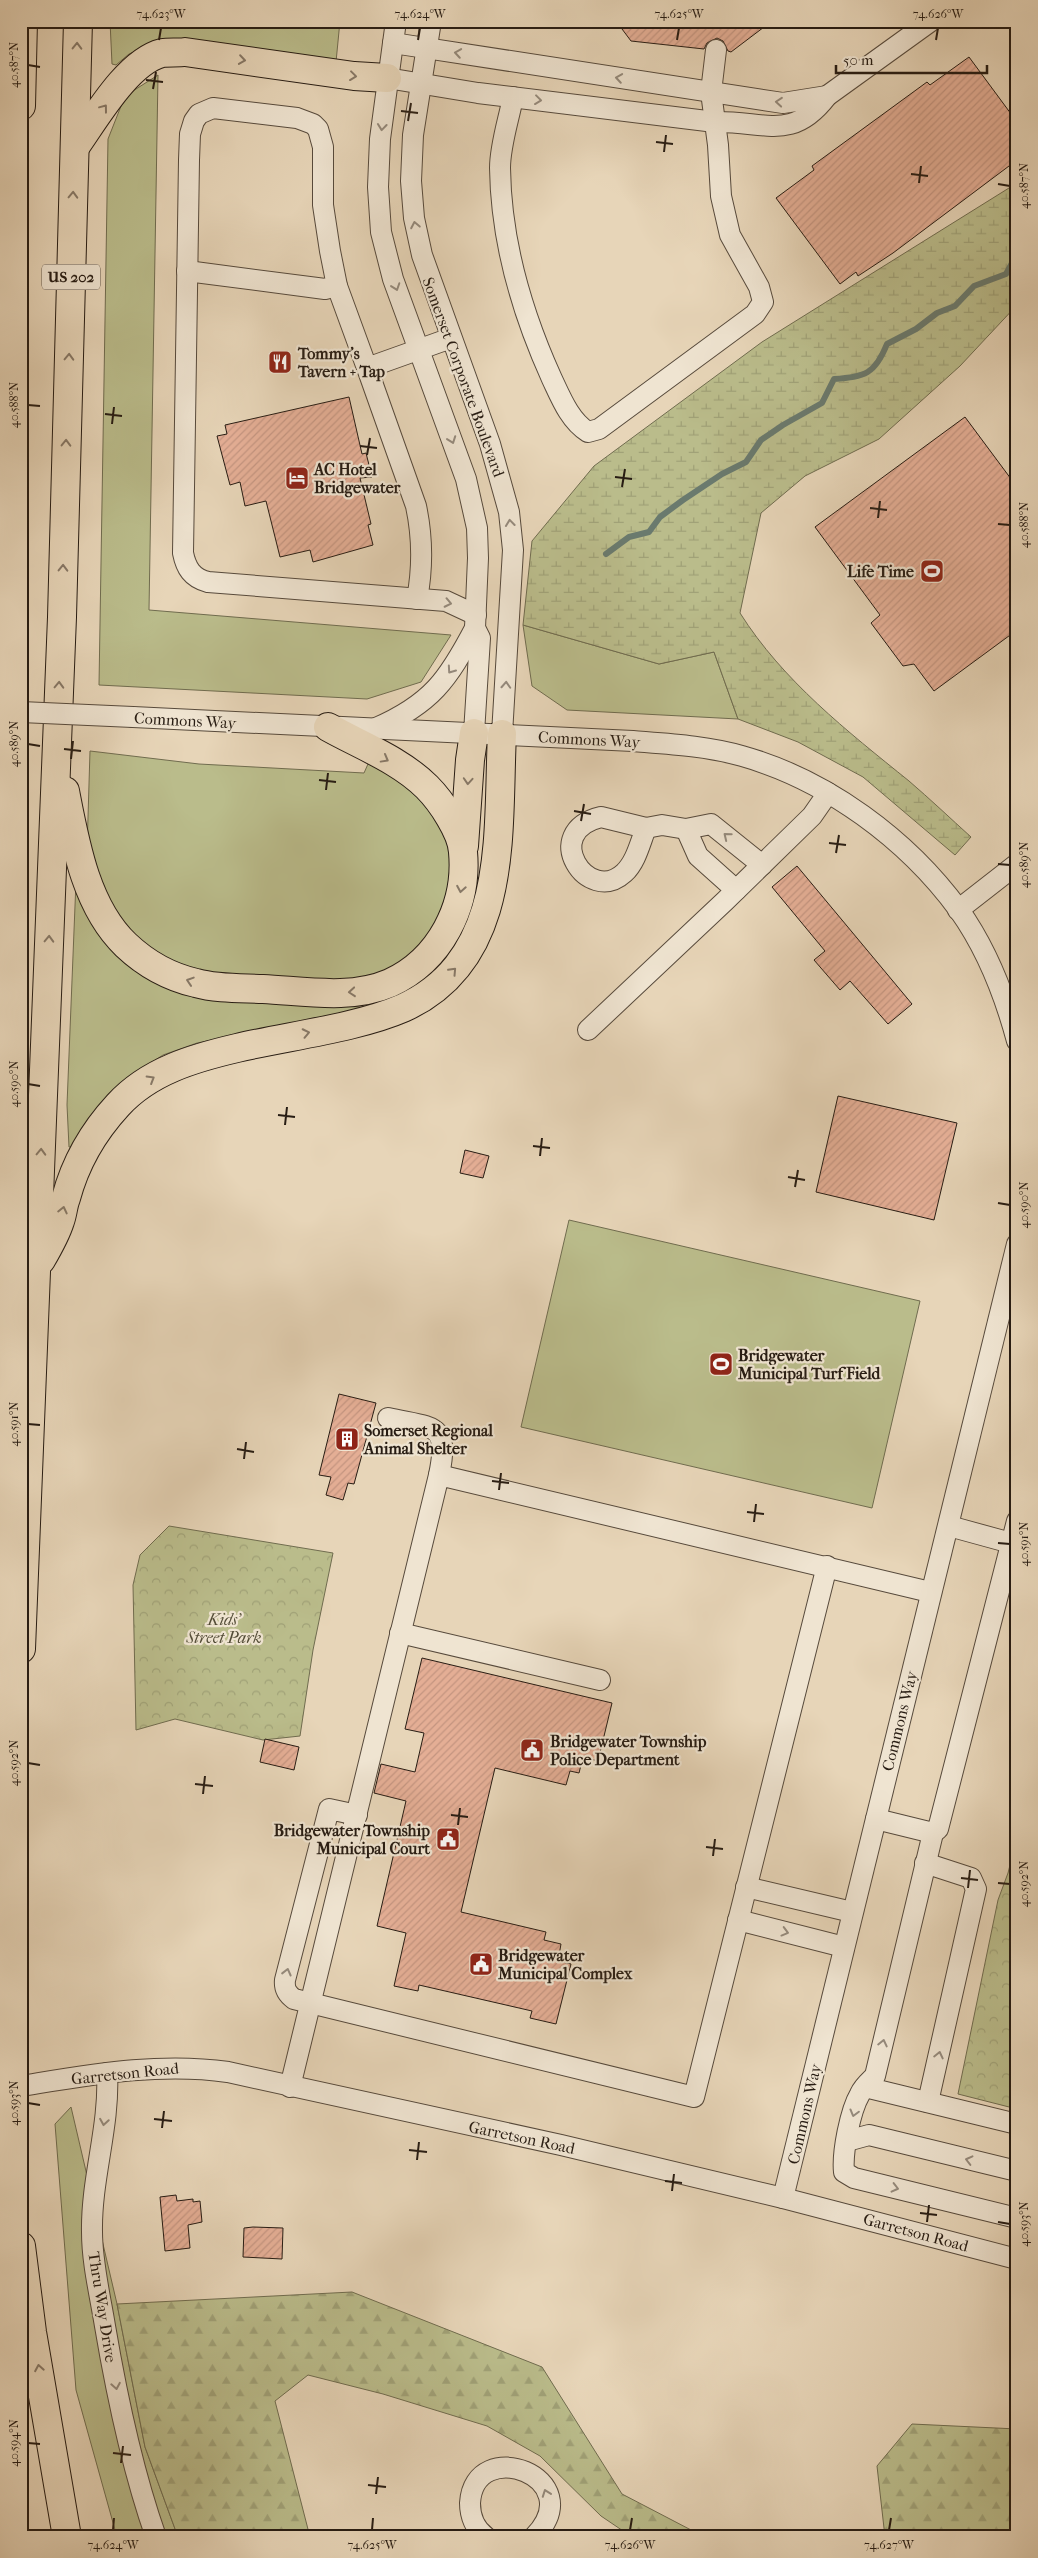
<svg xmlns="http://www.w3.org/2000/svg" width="1038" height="2558" font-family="'IM FELL French Canon',serif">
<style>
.grass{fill:#babc8b;stroke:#706c4f}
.forest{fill:url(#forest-firs);stroke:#706c4f}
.wetland{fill:url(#wetland-marsh);stroke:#706c4f}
.park{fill:url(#park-crowns);stroke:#706c4f}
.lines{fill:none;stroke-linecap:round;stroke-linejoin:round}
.stream{stroke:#6a7a6e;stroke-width:6}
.building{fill:url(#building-hatch);stroke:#271c13}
.minor-casing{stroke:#574a3c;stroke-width:22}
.highway-casing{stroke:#271c13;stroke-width:30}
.minor{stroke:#efe4d1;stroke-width:20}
.highway{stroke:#e7d5b8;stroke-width:28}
.minor-bridge-casing{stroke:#574a3c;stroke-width:22;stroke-linecap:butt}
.minor-bridge{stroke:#efe4d1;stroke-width:20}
.oneway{stroke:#877866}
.oneway2{stroke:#958a7c}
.ticks{fill:none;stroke:#271c13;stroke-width:2}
.labels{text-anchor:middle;stroke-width:4.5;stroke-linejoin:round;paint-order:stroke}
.shield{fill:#efe4d1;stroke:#63584c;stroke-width:1}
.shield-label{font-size:15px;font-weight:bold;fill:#271c13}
.poi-label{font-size:16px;font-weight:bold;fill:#271c13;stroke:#efe4d1;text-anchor:start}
.street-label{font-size:16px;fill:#271c13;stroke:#efe4d1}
.park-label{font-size:16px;font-style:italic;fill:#534c37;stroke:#efe4d1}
.neatline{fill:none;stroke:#271c13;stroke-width:2}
.ticks-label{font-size:12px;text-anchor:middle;fill:#271c13}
</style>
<defs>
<pattern id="forest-firs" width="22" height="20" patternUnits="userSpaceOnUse" patternTransform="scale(1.25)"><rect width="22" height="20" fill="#babc8b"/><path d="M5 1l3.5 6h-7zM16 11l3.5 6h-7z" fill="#a0a177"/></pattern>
<pattern id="wetland-marsh" width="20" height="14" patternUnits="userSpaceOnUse" patternTransform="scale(1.25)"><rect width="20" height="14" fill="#babc8b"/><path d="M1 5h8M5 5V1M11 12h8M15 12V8" fill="none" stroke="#a0a177"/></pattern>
<pattern id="park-crowns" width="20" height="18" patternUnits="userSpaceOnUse" patternTransform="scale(1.25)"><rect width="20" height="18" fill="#babc8b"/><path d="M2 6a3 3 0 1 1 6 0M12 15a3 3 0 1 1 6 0" fill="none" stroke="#a0a177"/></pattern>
<pattern id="building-hatch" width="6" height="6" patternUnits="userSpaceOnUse" patternTransform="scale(1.25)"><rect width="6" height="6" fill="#e4ae95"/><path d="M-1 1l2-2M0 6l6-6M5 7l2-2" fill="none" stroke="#c49580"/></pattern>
</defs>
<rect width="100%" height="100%" fill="#e7d5b8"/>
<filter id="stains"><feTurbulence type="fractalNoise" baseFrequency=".004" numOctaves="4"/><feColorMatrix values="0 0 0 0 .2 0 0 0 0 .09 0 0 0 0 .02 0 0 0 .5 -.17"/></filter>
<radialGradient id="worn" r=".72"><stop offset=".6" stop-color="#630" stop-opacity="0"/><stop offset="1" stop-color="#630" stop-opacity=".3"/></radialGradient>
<g class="grass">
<path d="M110 21H340L336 62 143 48 129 54 116 65 112 64Z"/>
<path d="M158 75 149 610 451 635 421 682 367 699 99 685 108 139 125 96Z"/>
<path d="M523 625 659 664 714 652 738 719 567 710 532 686Z"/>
<path d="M90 751 199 764 364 773 368 764 389 771 426 797 452 850 447 906 430 937 404 961 384 973 360 980 313 982 197 974 152 950 112 913 87 851Z"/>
<path d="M76 881 93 915 205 998 377 1008 197 1043 163 1055 126 1079 96 1112 72 1147H69L67 1105Z"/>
<path d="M569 1220 920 1301 872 1508 521 1427Z"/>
<path d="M71 2107 117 2304 145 2447 178 2537H117L76 2390 55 2124Z"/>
<path d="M21 2477 28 2537H21Z"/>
</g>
<g class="forest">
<path d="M352 2292 542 2367 622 2494 693 2531 747 2537H632L601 2516 540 2456 487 2426 383 2394 308 2375 275 2401 310 2537H178L145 2447 117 2304Z"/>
<path d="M912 2424 1017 2429V2537H885L877 2466Z"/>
</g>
<path class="wetland" d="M1017 183V305L960 366 879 439 805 476 761 513 740 613C783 681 847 731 909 781 930 799 950 818 971 837L955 855 863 777 798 742 738 719 714 652 659 664 523 625 532 541 594 466 762 342Z"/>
<g class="park">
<path d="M169 1526 333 1553 313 1650 300 1736 263 1740 175 1719 136 1730 133 1585 140 1555Z"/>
<path d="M1017 1837V2109L958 2094 998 1900 1008 1873Z"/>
</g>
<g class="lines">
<path class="stream" d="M606 554 629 537 649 532 660 517 683 500 722 474 746 462 761 440 783 425 822 403 834 379C865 377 875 374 887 344L916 329 937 313 955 306 974 286 1006 274 1017 254"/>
</g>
<g class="building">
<path d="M616 21H772L731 52 728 51 723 41 717 38 707 43 704 49 631 41Z"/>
<path d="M969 57 1017 122V160L893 253 858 276 856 272 840 284 776 198 814 170 812 166 927 82 930 85Z"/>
<path d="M349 397 362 454 366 453 372 477 360 478 371 524 368 525 373 545 313 562 310 550 280 557 266 501 245 506 240 482 230 485 217 436 227 434 225 425Z"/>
<path d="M965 417 1017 487V630L934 691 914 664 903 666 871 623 880 615 815 527Z"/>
<path d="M797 866 912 1004 888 1024 850 981 840 990 814 960 825 951 772 887Z"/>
<path d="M838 1096 957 1123 934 1220 816 1192Z"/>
<path d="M465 1150 489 1156 483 1178 460 1173Z"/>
<path d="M339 1394 376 1403 354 1484 348 1483 343 1500 326 1495 331 1477 319 1475Z"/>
<path d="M422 1658 612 1703 598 1761 583 1757 579 1773 570 1771 566 1785 495 1768 461 1912 546 1932 544 1940 561 1944 558 1961 571 1964 556 2024 530 2018 532 2011 419 1985 418 1991 394 1986 406 1933 377 1926 406 1801 374 1793 381 1764 415 1772 424 1733 405 1729Z"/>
<path d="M265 1739 299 1747 294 1770 260 1762Z"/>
<path d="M176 2195 177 2201 193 2199V2202L200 2201 202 2222 188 2225 190 2248 165 2251 160 2197Z"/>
<path d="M253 2227 283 2228 282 2259 243 2257 244 2228Z"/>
</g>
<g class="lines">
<g class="minor-casing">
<g id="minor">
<path d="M396 21 380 139 378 187 381 232 393 279 466 479 477 528 478 558 475 628 480 638 474 733"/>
<path d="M431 21 413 135 411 181 414 218 422 255 490 444 509 512 513 550 502 734"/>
<path d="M393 43 783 103 827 96"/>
<path d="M387 78 478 93 715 122C766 121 792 142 827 96L931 21"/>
<path d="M513 97C509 119 500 145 500 168 501 241 522 313 552 379 561 398 570 421 588 432L599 429 755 314 763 302 759 287 730 235 721 196 718 145 711 92 716 50"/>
<path d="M187 271 325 289 337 286"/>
<path d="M451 338 367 368 337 286 330 251 323 205V147L318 129 313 124 297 118 213 108 199 114 194 121 190 134 189 160 183 553C186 568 192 578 208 582L446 601 476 615"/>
<path d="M367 368 416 506C423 539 423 567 417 599"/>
<path d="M133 717 633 741C670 744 707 746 742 756 827 780 907 839 959 910 986 948 1005 996 1017 1041"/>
<path d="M376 728C431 704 448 680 475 628"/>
<path d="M601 817 646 828C640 843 636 862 624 873 588 906 539 832 601 817Z"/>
<path d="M646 828 662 825 686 829 711 824 762 865"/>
<path d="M686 829 698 856 736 890"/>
<path d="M958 910 1017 864"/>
<path d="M588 1030 725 901 812 816 828 793"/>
<path d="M388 1418C433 1428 450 1422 439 1475"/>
<path d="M949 1526 1011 1543"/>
<path d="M400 1633 600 1680"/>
<path d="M357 1815 329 1809 285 1980C284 1989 287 1994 294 1999L694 2097 827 1566"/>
<path d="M876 1819 933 1833 938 1829 1017 1521"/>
<path d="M933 1833 875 2076C870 2081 863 2087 860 2094 850 2111 842 2153 844 2172L854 2178 1017 2218"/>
<path d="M925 1863 971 1878 976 1889 928 2102"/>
<path d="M746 1887 852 1912"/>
<path d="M738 1920 844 1947"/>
<path d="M107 2073C110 2126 91 2178 92 2232 92 2263 100 2295 105 2326 117 2397 132 2469 156 2537"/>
<path d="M21 2086C90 2075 158 2062 228 2072L561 2145 783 2198 1017 2259"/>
<path d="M290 2087 439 1475 930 1592"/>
<path d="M865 2087 1017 2124"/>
<path d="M847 2141 869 2135 1017 2171"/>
<path d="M783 2198 1017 1244"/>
<path d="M486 2537C475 2529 470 2516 470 2503 474 2434 592 2477 534 2537"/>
</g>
</g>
<g class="highway-casing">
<g id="highway">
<path d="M21 106 23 21"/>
<path d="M75 147C95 119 127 62 162 53 169 52 178 53 185 52L354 76 387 78"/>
<path d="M65 791C75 843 86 907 126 945 145 963 170 977 196 983 217 989 241 988 263 989 304 991 351 1000 390 983 440 960 468 906 463 852 462 832 441 801 427 787 400 760 360 745 328 727"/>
<path d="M464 846 470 760 474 733"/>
<path d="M41 1260C48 1248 56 1234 60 1221 63 1213 63 1205 66 1198 75 1164 94 1131 118 1105 149 1071 194 1058 237 1048 288 1036 357 1028 403 1008 511 959 497 832 502 734"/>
<path d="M21 1649 62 617 78 21"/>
<path d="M21 2246 32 2332 67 2537"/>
</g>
</g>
<use href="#minor" class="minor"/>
<use href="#highway" class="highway"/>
<g class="minor-bridge-casing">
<path id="minor-bridge" d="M21 712 133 717"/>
</g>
<use href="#minor-bridge" class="minor-bridge"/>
</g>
<defs><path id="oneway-chevron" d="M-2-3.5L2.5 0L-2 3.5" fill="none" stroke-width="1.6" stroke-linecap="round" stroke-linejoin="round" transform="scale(1.25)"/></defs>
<g class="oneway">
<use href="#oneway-chevron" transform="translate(77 46) rotate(-89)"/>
<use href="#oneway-chevron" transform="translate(242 60) rotate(8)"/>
<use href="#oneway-chevron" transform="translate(353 76) rotate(7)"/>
<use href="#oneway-chevron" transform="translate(104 108) rotate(-53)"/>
<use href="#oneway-chevron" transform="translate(73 195) rotate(-88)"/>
<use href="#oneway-chevron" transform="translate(69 357) rotate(-88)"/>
<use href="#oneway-chevron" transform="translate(66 443) rotate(-89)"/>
<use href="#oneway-chevron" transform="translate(63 568) rotate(-89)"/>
<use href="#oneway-chevron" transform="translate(59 685) rotate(-88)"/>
<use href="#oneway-chevron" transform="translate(385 759) rotate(29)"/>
<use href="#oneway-chevron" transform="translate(468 781) rotate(94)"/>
<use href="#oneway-chevron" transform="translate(461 889) rotate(100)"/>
<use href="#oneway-chevron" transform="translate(49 939) rotate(-88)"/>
<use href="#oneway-chevron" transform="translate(453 971) rotate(-47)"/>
<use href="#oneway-chevron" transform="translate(190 981) rotate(-162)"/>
<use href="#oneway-chevron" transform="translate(352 992) rotate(175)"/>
<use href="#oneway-chevron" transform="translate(306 1033) rotate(-12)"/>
<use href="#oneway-chevron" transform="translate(151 1079) rotate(-31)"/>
<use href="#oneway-chevron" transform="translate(41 1152) rotate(-88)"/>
<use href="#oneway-chevron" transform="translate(63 1210) rotate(-77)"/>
<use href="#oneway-chevron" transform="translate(39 2368) rotate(-100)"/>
</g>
<g class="oneway2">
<use href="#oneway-chevron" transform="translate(458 53) rotate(-171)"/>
<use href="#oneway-chevron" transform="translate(619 78) rotate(-171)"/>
<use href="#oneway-chevron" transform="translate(538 100) rotate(7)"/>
<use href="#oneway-chevron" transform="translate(779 102) rotate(-175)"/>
<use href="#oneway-chevron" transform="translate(382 127) rotate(96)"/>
<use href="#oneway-chevron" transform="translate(415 225) rotate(-101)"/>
<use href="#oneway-chevron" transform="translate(396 287) rotate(71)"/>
<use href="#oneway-chevron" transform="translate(452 440) rotate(70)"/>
<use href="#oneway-chevron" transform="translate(510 523) rotate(-96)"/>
<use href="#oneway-chevron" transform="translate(448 603) rotate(12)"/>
<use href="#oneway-chevron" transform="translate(451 670) rotate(125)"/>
<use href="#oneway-chevron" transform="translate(506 685) rotate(-87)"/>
<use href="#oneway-chevron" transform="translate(727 836) rotate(-141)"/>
<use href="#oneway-chevron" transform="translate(785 1932) rotate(15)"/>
<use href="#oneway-chevron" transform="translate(287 1972) rotate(-76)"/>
<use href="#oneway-chevron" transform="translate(883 2043) rotate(-77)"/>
<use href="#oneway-chevron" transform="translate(939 2055) rotate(-77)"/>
<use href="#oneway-chevron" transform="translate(854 2113) rotate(105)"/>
<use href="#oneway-chevron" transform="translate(104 2122) rotate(99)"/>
<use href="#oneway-chevron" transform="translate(969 2160) rotate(-166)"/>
<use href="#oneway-chevron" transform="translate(895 2188) rotate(14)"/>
<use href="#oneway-chevron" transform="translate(116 2386) rotate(80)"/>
<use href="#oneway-chevron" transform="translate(546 2493) rotate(-110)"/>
</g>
<path class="ticks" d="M159 40 161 28M418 40 420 28M677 40 679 28M936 40 938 28M28 65 40 67M146 80 163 82M153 89 156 72M401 111 418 113M408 121 411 103M656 142 673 144M664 152 666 135M911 174 928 176M919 183 921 166M998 184 1010 186M28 405 40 406M105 414 122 416M112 424 114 407M360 446 377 448M367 455 370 438M615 477 632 479M622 487 625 469M870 508 887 510M878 518 880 501M998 524 1010 525M28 744 40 746M64 749 81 751M71 759 73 741M319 780 336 782M326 790 328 773M574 811 591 814M581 821 584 804M829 843 846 845M836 853 839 835M998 864 1010 865M28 1084 40 1086M278 1115 295 1117M285 1125 287 1107M533 1146 550 1148M540 1156 542 1138M788 1177 805 1180M795 1187 798 1170M998 1203 1010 1205M28 1424 40 1425M237 1449 254 1452M244 1459 246 1442M492 1481 509 1483M499 1490 501 1473M747 1512 764 1514M754 1522 756 1504M998 1543 1010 1544M28 1763 40 1765M195 1784 213 1786M203 1794 205 1776M451 1815 468 1817M458 1825 460 1808M706 1847 723 1849M713 1856 715 1839M961 1878 978 1880M998 1883 1010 1884M968 1888 970 1870M28 2103 40 2105M154 2119 172 2121M162 2128 164 2111M409 2150 427 2152M417 2160 419 2142M665 2181 682 2183M672 2191 674 2174M920 2213 937 2215M927 2222 929 2205M998 2222 1010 2224M28 2443 40 2444M113 2453 131 2455M121 2463 123 2446M368 2485 386 2487M376 2494 378 2477M113 2530 114 2518M372 2530 373 2518M630 2530 632 2518M889 2530 891 2518"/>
<defs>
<g id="restaurant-square" transform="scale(1.25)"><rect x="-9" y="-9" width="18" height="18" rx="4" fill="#8f2418" stroke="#efe4d1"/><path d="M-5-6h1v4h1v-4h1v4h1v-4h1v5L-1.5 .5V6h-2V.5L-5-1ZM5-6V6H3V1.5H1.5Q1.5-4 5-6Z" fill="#fff"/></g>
<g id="hotel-square" transform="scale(1.25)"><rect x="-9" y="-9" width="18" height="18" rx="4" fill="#8f2418" stroke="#efe4d1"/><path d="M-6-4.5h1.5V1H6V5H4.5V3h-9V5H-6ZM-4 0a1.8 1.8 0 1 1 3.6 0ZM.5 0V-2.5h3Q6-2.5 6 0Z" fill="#fff"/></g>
<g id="stadium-square" transform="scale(1.25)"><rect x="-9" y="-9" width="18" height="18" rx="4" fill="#8f2418" stroke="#efe4d1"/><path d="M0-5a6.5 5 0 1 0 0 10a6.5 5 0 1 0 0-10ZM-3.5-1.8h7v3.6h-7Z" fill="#fff"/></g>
<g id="building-square" transform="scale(1.25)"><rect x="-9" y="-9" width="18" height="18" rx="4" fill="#8f2418" stroke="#efe4d1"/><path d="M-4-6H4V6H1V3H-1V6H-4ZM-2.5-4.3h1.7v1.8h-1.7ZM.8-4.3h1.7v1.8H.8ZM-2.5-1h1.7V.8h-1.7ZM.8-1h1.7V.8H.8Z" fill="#fff"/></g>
<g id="civic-square" transform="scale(1.25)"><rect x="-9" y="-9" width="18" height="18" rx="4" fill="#8f2418" stroke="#efe4d1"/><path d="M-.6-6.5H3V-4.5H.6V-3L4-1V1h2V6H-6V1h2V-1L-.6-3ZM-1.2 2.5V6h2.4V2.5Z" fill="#fff"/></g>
</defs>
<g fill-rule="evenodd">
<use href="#restaurant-square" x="280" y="362"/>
<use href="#hotel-square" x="297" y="478"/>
<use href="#stadium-square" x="932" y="571"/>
<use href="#stadium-square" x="721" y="1364"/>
<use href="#building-square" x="347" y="1439"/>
<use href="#civic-square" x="532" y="1750"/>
<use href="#civic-square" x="448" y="1839"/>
<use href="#civic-square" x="481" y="1964"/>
</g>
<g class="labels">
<rect class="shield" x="42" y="264.5" width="58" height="25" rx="4"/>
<g class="shield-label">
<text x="71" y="282">US 202</text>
</g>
<g class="poi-label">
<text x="298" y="359">Tommy's<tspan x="298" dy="18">Tavern + Tap</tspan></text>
<text x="314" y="475">AC Hotel<tspan x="314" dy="18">Bridgewater</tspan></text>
<text x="914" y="577" text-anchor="end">Life Time</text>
<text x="738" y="1361">Bridgewater<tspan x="738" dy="18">Municipal Turf Field</tspan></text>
<text x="364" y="1436">Somerset Regional<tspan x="364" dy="18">Animal Shelter</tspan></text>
<text x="550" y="1747">Bridgewater Township<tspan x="550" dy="18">Police Department</tspan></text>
<text x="430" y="1836" text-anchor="end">Bridgewater Township<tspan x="430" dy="18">Municipal Court</tspan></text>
<text x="498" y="1961">Bridgewater<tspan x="498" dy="18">Municipal Complex</tspan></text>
</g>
<g class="street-label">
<text transform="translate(464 377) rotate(70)" y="6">Somerset Corporate Boulevard</text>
<text transform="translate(185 720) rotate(3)" y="6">Commons Way</text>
<text transform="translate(589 739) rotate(3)" y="6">Commons Way</text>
<text transform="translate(899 1721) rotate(-76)" y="6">Commons Way</text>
<text transform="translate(125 2073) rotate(-6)" y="6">Garretson Road</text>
<text transform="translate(804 2114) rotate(-77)" y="6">Commons Way</text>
<text transform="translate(522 2137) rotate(12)" y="6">Garretson Road</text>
<text transform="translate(916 2232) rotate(15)" y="6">Garretson Road</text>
<text transform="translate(103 2307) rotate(81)" y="6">Thru Way Drive</text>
</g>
<g class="park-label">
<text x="224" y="1625">Kids'<tspan x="224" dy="18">Street Park</tspan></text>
</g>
</g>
<rect width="1038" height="2558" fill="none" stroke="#e7d5b8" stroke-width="55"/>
<path d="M836 65v8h151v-8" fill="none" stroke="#271c13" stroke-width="2.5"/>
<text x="843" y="65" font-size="15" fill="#271c13" stroke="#efe4d1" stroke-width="4" paint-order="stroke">50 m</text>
<rect x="28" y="28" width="982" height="2502" class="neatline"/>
<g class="ticks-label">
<text x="161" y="18">74.623°W</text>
<text x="420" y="18">74.624°W</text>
<text x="679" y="18">74.625°W</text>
<text x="938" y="18">74.626°W</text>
<text transform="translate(14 65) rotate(-90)" y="4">40.587°N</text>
<text transform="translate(1024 186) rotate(-90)" y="4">40.587°N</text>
<text transform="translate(14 405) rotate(-90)" y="4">40.588°N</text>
<text transform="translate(1024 525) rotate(-90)" y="4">40.588°N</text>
<text transform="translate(14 744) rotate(-90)" y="4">40.589°N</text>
<text transform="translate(1024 865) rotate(-90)" y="4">40.589°N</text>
<text transform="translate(14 1084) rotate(-90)" y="4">40.590°N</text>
<text transform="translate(1024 1205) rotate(-90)" y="4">40.590°N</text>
<text transform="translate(14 1424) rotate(-90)" y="4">40.591°N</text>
<text transform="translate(1024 1544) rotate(-90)" y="4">40.591°N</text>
<text transform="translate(14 1763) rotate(-90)" y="4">40.592°N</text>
<text transform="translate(1024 1884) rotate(-90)" y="4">40.592°N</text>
<text transform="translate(14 2103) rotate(-90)" y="4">40.593°N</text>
<text transform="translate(1024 2224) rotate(-90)" y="4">40.593°N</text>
<text transform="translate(14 2443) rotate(-90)" y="4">40.594°N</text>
<text x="113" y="2549">74.624°W</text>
<text x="372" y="2549">74.625°W</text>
<text x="630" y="2549">74.626°W</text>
<text x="889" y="2549">74.627°W</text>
</g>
<rect width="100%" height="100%" filter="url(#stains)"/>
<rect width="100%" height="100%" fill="url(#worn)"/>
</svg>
